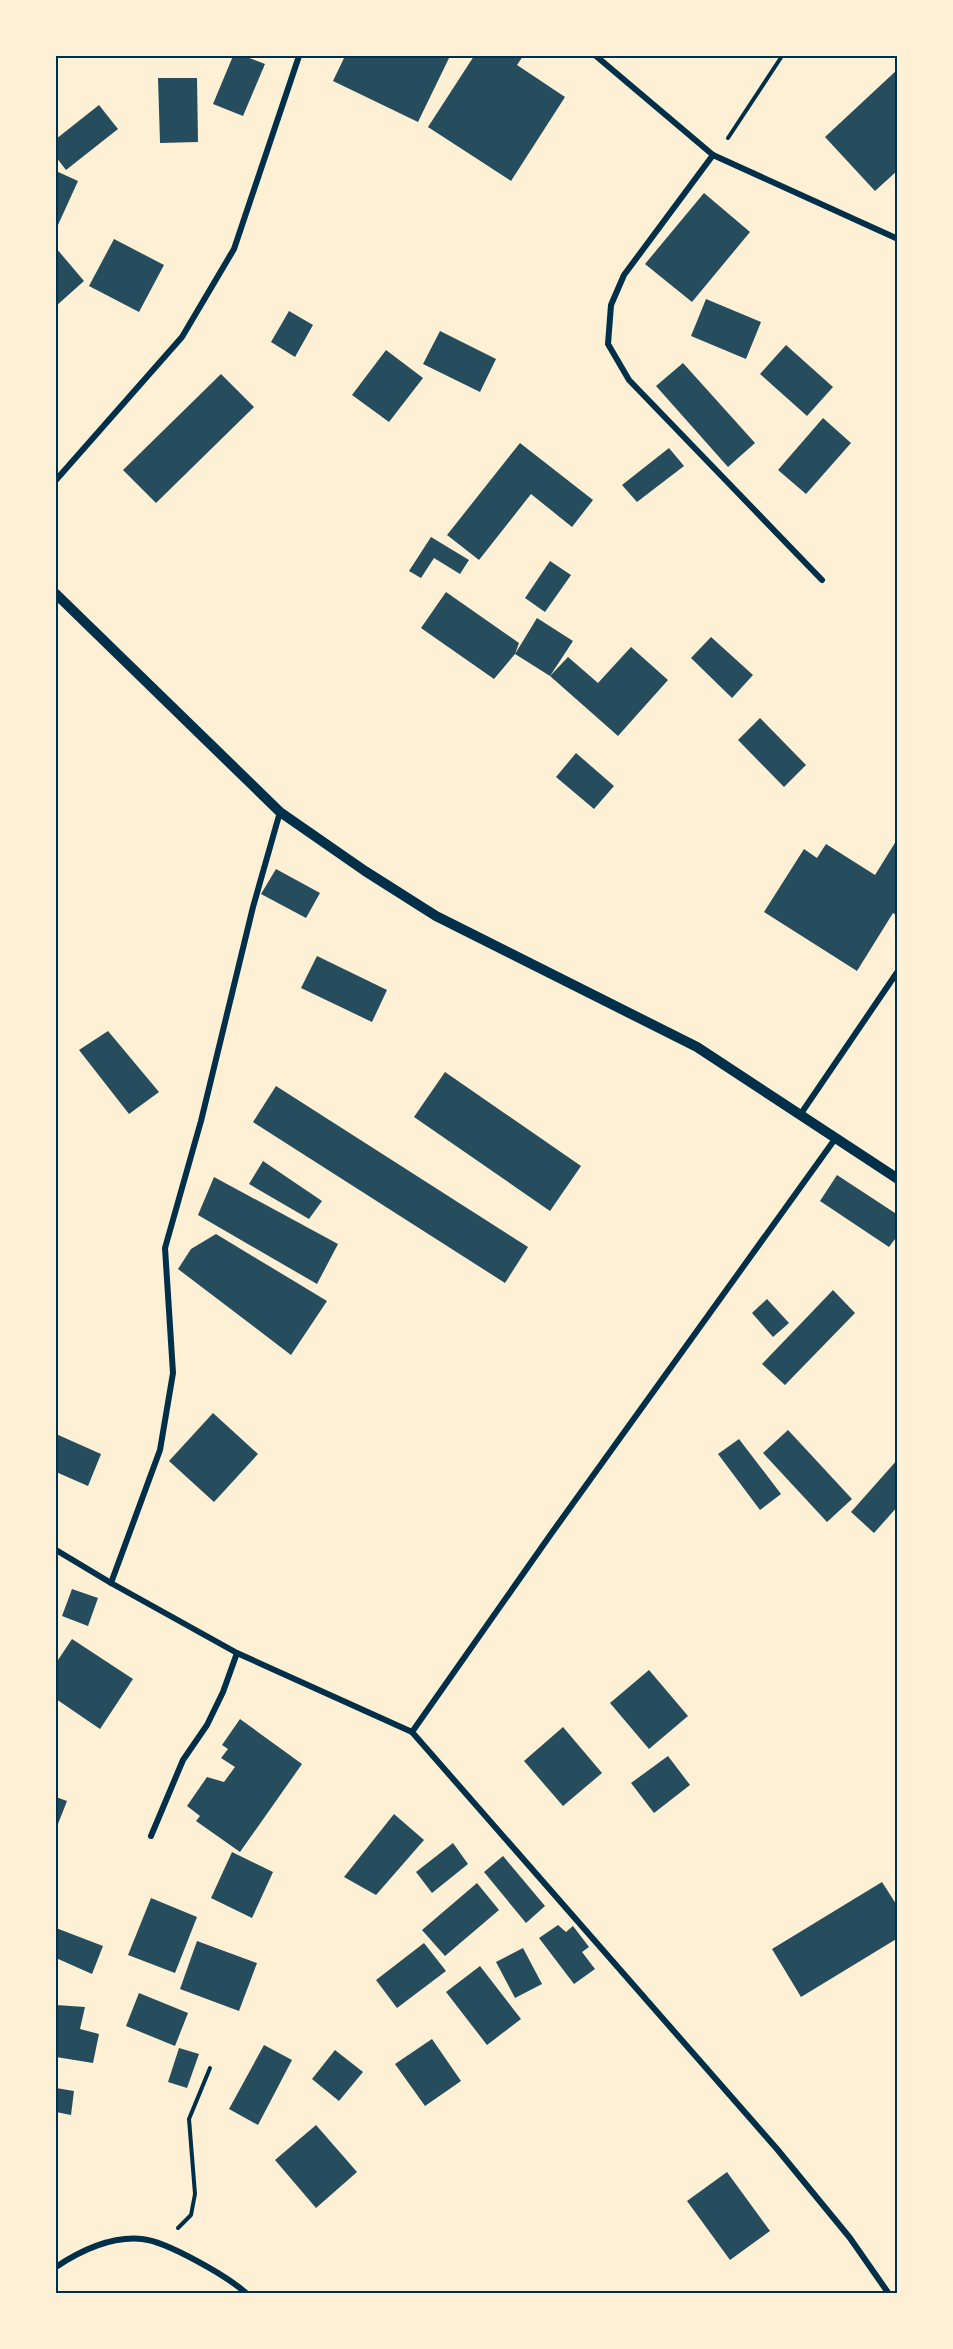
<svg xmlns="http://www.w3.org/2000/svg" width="953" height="2349" font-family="Ubuntu,sans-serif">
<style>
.building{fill:#264d5e}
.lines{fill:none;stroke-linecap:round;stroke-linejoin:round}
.path{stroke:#003049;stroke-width:4}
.minor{stroke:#003049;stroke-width:6}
.tertiary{stroke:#003049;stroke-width:10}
.neatline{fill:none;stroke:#003049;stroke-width:2}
</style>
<rect width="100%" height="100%" fill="#fdf0d5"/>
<g class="building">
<path d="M233 56H244L265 64 243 116 213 104Z"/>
<path d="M345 56H450L418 122 333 81Z"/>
<path d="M474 56H523L517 65 565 97 511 181 428 127Z"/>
<path d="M898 69V170L875 191 825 137Z"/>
<path d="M158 78H197L198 142 160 143Z"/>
<path d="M99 105 118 129 66 170 56 157V139Z"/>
<path d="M56 171 78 181 58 225 56 224Z"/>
<path d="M704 193 750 232 692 302 645 264Z"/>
<path d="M114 239 164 265 139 312 89 286Z"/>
<path d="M56 248 84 281 56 306Z"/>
<path d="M706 299 761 322 746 359 691 336Z"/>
<path d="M289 311 313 325 295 357 271 342Z"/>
<path d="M440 331 496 359 480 392 423 364Z"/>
<path d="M786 345 833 387 807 416 760 374Z"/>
<path d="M386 350 423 378 389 422 352 395Z"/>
<path d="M683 363 755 443 728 467 656 386Z"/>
<path d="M221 374 254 407 156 503 123 470Z"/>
<path d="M823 418 851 443 806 494 778 470Z"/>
<path d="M520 443 593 500 572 527 531 494 479 560 447 535Z"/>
<path d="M669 448 684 466 637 502 622 485Z"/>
<path d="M431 537 469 560 460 574 434 558 421 578 409 571Z"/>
<path d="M550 561 571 575 545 612 525 598Z"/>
<path d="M446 592 519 643 515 654 537 618 573 641 550 676 515 654 494 679 421 628Z"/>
<path d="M711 637 753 675 732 698 691 658Z"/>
<path d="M631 647 668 680 618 736 550 676 568 657 598 683Z"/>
<path d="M760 718 806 765 784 787 738 740Z"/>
<path d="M576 753 614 786 594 809 556 777Z"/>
<path d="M898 838V916L893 913 857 971 764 912 804 849 817 858 826 844 875 875Z"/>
<path d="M276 869 320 893 306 918 261 894Z"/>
<path d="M317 956 387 990 372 1022 301 988Z"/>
<path d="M108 1031 159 1092 129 1114 79 1050Z"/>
<path d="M445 1072 581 1166 550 1211 414 1117Z"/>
<path d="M276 1086 528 1247 505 1283 253 1122Z"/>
<path d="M263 1161 322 1201 309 1219 249 1184Z"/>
<path d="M837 1175 898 1215V1235L889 1247 820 1201Z"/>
<path d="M214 1177 338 1244 317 1284 198 1215Z"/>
<path d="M216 1234 327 1301 291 1355 178 1269 191 1249Z"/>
<path d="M833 1290 855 1313 785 1385 762 1364Z"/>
<path d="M767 1299 789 1323 773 1337 752 1313Z"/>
<path d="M213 1413 258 1454 214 1502 169 1461Z"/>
<path d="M788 1430 852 1499 827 1522 763 1453Z"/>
<path d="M56 1434 101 1454 88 1486 56 1472Z"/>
<path d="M739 1439 781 1494 760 1510 718 1454Z"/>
<path d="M898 1459V1506L874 1533 851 1512Z"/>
<path d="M72 1589 98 1598 88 1626 62 1616Z"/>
<path d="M72 1639 133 1679 100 1729 56 1699V1663Z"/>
<path d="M649 1670 688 1716 649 1749 610 1703Z"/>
<path d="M240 1719 302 1764 240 1852 196 1821 200 1816 187 1806 207 1777 224 1782 235 1767 221 1758 228 1749 222 1745Z"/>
<path d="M563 1727 602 1773 563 1806 524 1761Z"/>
<path d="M668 1756 690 1785 654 1813 631 1783Z"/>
<path d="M56 1797 67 1801 56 1829Z"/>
<path d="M394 1814 424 1840 376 1895 344 1877Z"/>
<path d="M453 1843 468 1864 432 1893 416 1872Z"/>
<path d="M232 1852 273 1872 252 1918 211 1898Z"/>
<path d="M503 1856 545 1906 526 1923 484 1872Z"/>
<path d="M882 1882 898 1907V1938L801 1997 772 1949Z"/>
<path d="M477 1883 499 1910 445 1956 422 1930Z"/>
<path d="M151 1898 197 1917 175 1973 128 1955Z"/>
<path d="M558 1925 566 1932 573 1926 589 1947 582 1952 595 1969 574 1984 539 1938Z"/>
<path d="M56 1928 103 1946 92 1974 56 1958Z"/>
<path d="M197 1941 257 1963 239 2011 180 1989Z"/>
<path d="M424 1943 446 1971 397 2008 376 1980Z"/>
<path d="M523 1948 542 1984 515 1998 496 1962Z"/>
<path d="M480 1966 521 2019 487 2045 446 1992Z"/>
<path d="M139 1993 188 2013 175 2046 126 2026Z"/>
<path d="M56 2005 85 2007 80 2029 99 2034 93 2063 56 2057Z"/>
<path d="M432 2039 461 2081 425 2106 395 2064Z"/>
<path d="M264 2045 292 2060 258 2125 229 2109Z"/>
<path d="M179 2048 199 2054 187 2088 168 2082Z"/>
<path d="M335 2050 363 2072 339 2101 312 2079Z"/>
<path d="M56 2088 74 2091 71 2115 56 2112Z"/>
<path d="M316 2125 357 2172 316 2208 275 2160Z"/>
<path d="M727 2172 770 2231 730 2260 687 2201Z"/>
</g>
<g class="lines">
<g class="path">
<path d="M728 138 782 56"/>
<path d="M178 2228 191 2215 195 2194 189 2119 210 2068"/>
</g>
<g class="minor">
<path d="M596 56 713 155 898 239"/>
<path d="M713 155 624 275 611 305 608 344 629 380 822 580"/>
<path d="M56 480 182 337 234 249 299 56"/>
<path d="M280 812 253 907 201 1121 165 1248 173 1373 160 1450 111 1583 237 1653 412 1732 777 2149 850 2238 889 2294"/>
<path d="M800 1115 898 971"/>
<path d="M56 1550 111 1583"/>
<path d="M412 1732 551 1534 835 1139"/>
<path d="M151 1836 183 1760 207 1725 223 1692 237 1653"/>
<path d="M56 2267C80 2251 111 2236 142 2239 166 2241 229 2277 247 2294"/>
</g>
<path class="tertiary" d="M56 594 280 812 365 871 436 916 697 1047 898 1179"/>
</g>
<rect width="953" height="2349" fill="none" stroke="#fdf0d5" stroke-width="114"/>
<rect x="57" y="57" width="839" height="2235" class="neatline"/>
</svg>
